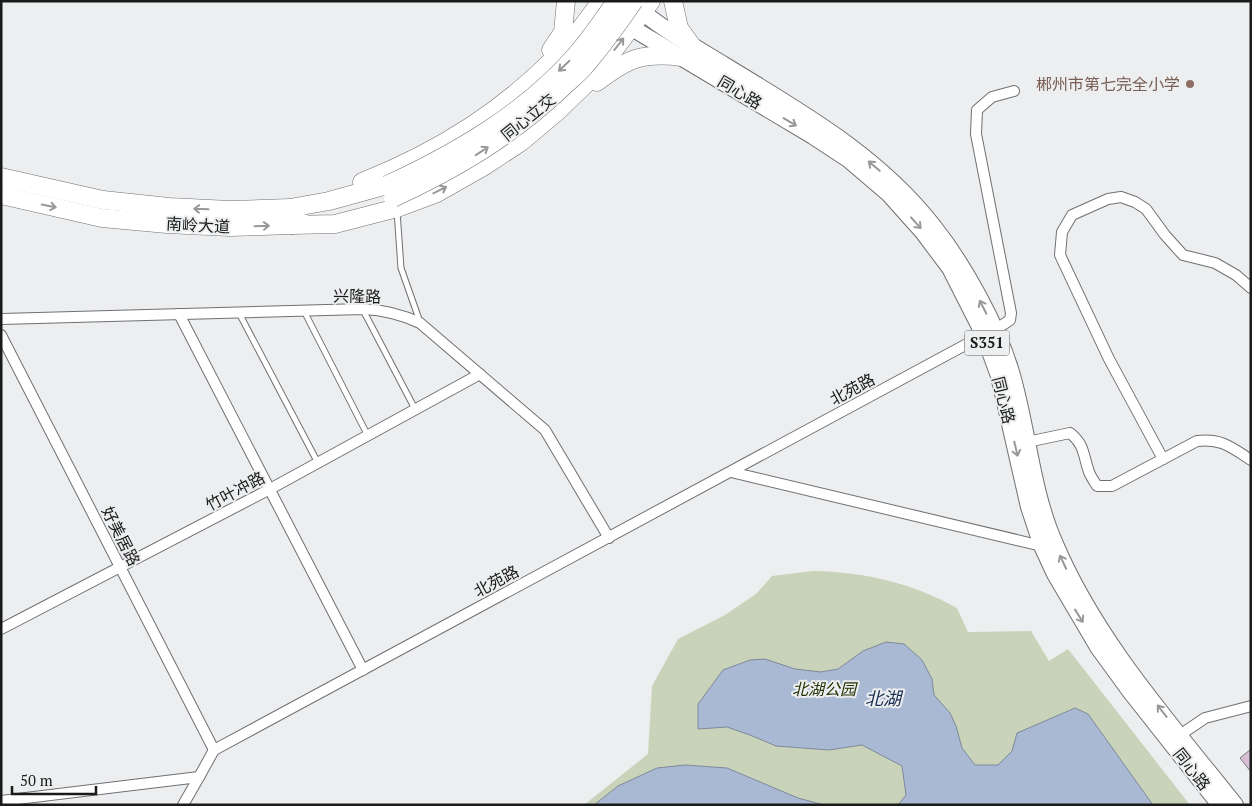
<svg xmlns="http://www.w3.org/2000/svg" width="1252" height="806" font-family="'PT Serif','Noto Sans SC',serif">
<style>
.green{fill:#c9d3b9}
.water{fill:#a9b9d3;stroke:#7e899c}
.building{fill:#d8bed4;stroke:#7c7a7c}
.lines{fill:none;stroke-linecap:round;stroke-linejoin:round}
.service-casing{stroke:#6f7072;stroke-width:7}
.minor-casing{stroke:#6f7072;stroke-width:12}
.primary-casing{stroke:#6f7072;stroke-width:18}
.trunk-casing{stroke:#6f7072;stroke-width:19}
.service{stroke:#fff;stroke-width:5}
.minor{stroke:#fff;stroke-width:10}
.primary{stroke:#fff;stroke-width:16}
.trunk{stroke:#fff;stroke-width:18}
.trunk-bridge-casing{stroke:#6f7072;stroke-width:19;stroke-linecap:butt}
.trunk-bridge{stroke:#fff;stroke-width:18}
.oneway{stroke:#989898}
.education-dot{fill:#8d6e63;stroke:#edeef0;stroke-width:2}
.labels{text-anchor:middle;stroke-width:4;stroke-linejoin:round;paint-order:stroke}
.shield{fill:#edeef0;stroke:#595a5a;stroke-width:1}
.shield-label{font-size:15px;font-weight:bold;fill:#191a1a}
.education-label{font-size:16px;fill:#785e54;stroke:#edeef0;text-anchor:end}
.street-label{font-size:16px;fill:#191a1a;stroke:#edeef0}
.park-label{font-size:16px;font-style:italic;fill:#253203;stroke:#edeef0}
.water-label{font-size:18px;font-style:italic;fill:#172c50;stroke:#edeef0}
</style>
<rect width="100%" height="100%" fill="#edeef0"/>
<path class="green" d="M813 571C865 572 912 583 957 608L968 632 1031 631 1049 661 1068 649 1190 805H584L648 754 652 686 678 639 725 615 756 594 772 576Z"/>
<g class="water">
<path d="M886 642 904 644 922 660 932 679 934 695 950 713 956 726 962 748 975 765H998L1012 751 1017 733 1075 708 1088 714 1153 805H898L906 795 902 766 862 745 829 750 776 746 750 735 727 727 698 729V704L723 670 750 660 765 659 795 669 821 672 838 669 863 651Z"/>
<path d="M685 765 727 768 798 798 824 805H594L618 786 657 768Z"/>
</g>
<path class="building" d="M1251 749V772L1240 758Z"/>
<g class="lines">
<g class="service-casing">
<g id="service">
<path d="M397 211 401 268 420 322"/>
<path d="M363 310 415 409"/>
<path d="M304 311 368 436"/>
<path d="M239 313 318 463"/>
</g>
</g>
<g class="minor-casing">
<g id="minor">
<path d="M179 314 363 670"/>
<path d="M1 319 363 309C384 310 401 314 420 323L545 430 609 538"/>
<path d="M1 335 214 750"/>
<path d="M1027 442 1070 433C1085 445 1083 455 1089 472 1091 477 1094 481 1097 486H1112L1197 441C1221 438 1231 447 1251 460"/>
<path d="M1163 459 1109 359 1060 255 1062 232 1072 215 1108 199 1121 197 1135 202 1146 209 1165 235 1183 255 1215 263 1236 275 1251 288"/>
<path d="M731 472 1042 546"/>
<path d="M1 629 270 489 480 374"/>
<path d="M1180 735 1205 718 1251 706"/>
<path d="M1 801 199 777 214 750 1004 324 1010 320 1011 313 976 134 977 110 992 97 1014 91"/>
<path d="M183 805 199 777"/>
</g>
</g>
<g class="primary-casing">
<g id="primary">
<path d="M633 4C660 28 693 46 724 65 799 111 878 155 933 226 964 265 997 325 1011 372 1028 429 1031 490 1055 544 1096 641 1170 723 1235 805"/>
<path d="M623 19 632 28 813 136 848 159 889 194 923 232 950 268 984 335 999 376 1029 507 1042 546 1055 574 1098 647 1130 691 1220 805"/>
</g>
</g>
<g class="trunk-casing">
<g id="trunk">
<path d="M673 1 679 28 692 46"/>
<path d="M551 50 563 32 566 1"/>
<path d="M597 82C628 58 643 52 682 57"/>
<path d="M1 177 103 200 169 207 230 210 290 208 329 201 387 185"/>
<path d="M362 182C440 151 505 110 563 49 577 35 589 17 601 1"/>
<path d="M1 195 102 218 167 224 230 227 292 225 303 223"/>
<path d="M292 225 335 224 397 208 437 193 483 167 521 142 559 110 595 75 651 1"/>
</g>
</g>
<use href="#service" class="service"/>
<use href="#minor" class="minor"/>
<use href="#primary" class="primary"/>
<use href="#trunk" class="trunk"/>
<g class="trunk-bridge-casing">
<g id="trunk-bridge">
<path d="M387 185C456 153 524 114 575 56 590 39 603 20 616 1"/>
<path d="M393 198C456 169 510 137 561 89 569 81 579 74 586 65 603 45 619 23 634 1"/>
</g>
</g>
<use href="#trunk-bridge" class="trunk-bridge"/>
</g>
<defs><path id="oneway-shaft" d="M-6 0H5M1.5-3L5.5 0L1.5 3" fill="none" stroke-width="1.6" stroke-linecap="round" stroke-linejoin="round" transform="scale(1.25)"/></defs>
<g class="oneway">
<use href="#oneway-shaft" transform="translate(619 44) rotate(-52)"/>
<use href="#oneway-shaft" transform="translate(564 66) rotate(136)"/>
<use href="#oneway-shaft" transform="translate(790 122) rotate(31)"/>
<use href="#oneway-shaft" transform="translate(482 151) rotate(-33)"/>
<use href="#oneway-shaft" transform="translate(874 166) rotate(-140)"/>
<use href="#oneway-shaft" transform="translate(440 190) rotate(-27)"/>
<use href="#oneway-shaft" transform="translate(49 206) rotate(12)"/>
<use href="#oneway-shaft" transform="translate(201 209) rotate(-178)"/>
<use href="#oneway-shaft" transform="translate(916 223) rotate(48)"/>
<use href="#oneway-shaft" transform="translate(262 226) rotate(-2)"/>
<use href="#oneway-shaft" transform="translate(983 307) rotate(-117)"/>
<use href="#oneway-shaft" transform="translate(1016 449) rotate(77)"/>
<use href="#oneway-shaft" transform="translate(1063 562) rotate(-115)"/>
<use href="#oneway-shaft" transform="translate(1079 616) rotate(58)"/>
<use href="#oneway-shaft" transform="translate(1162 711) rotate(-128)"/>
</g>
<circle class="education-dot" cx="1190" cy="84" r="5"/>
<g class="labels">
<rect class="shield" x="964.5" y="330.5" width="45" height="25" rx="4"/>
<g class="shield-label">
<text x="987" y="348">S351</text>
</g>
<g class="education-label">
<text x="1180" y="90">郴州市第七完全小学</text>
</g>
<g class="street-label">
<text transform="translate(740 92) rotate(31)" y="6">同心路</text>
<text transform="translate(528 117) rotate(-39)" y="6">同心立交</text>
<text transform="translate(198 225) rotate(3)" y="6">南岭大道</text>
<text transform="translate(357 296) rotate(1)" y="6">兴隆路</text>
<text transform="translate(852 389) rotate(-28)" y="6">北苑路</text>
<text transform="translate(1004 400) rotate(76)" y="6">同心路</text>
<text transform="translate(235 491) rotate(-28)" y="6">竹叶冲路</text>
<text transform="translate(121 536) rotate(63)" y="6">好美居路</text>
<text transform="translate(496 581) rotate(-28)" y="6">北苑路</text>
<text transform="translate(1192 769) rotate(52)" y="6">同心路</text>
</g>
<g class="park-label">
<text x="824" y="695">北湖公园</text>
</g>
<g class="water-label">
<text x="883" y="705">北湖</text>
</g>
</g>
<rect width="1252" height="806" fill="none" stroke="#191a1a" stroke-width="5"/>
<path d="M12 786v8h84v-8" fill="none" stroke="#191a1a" stroke-width="2.5"/>
<text x="20" y="786" font-size="15" fill="#191a1a" stroke="#edeef0" stroke-width="4" paint-order="stroke">50 m</text>
</svg>
